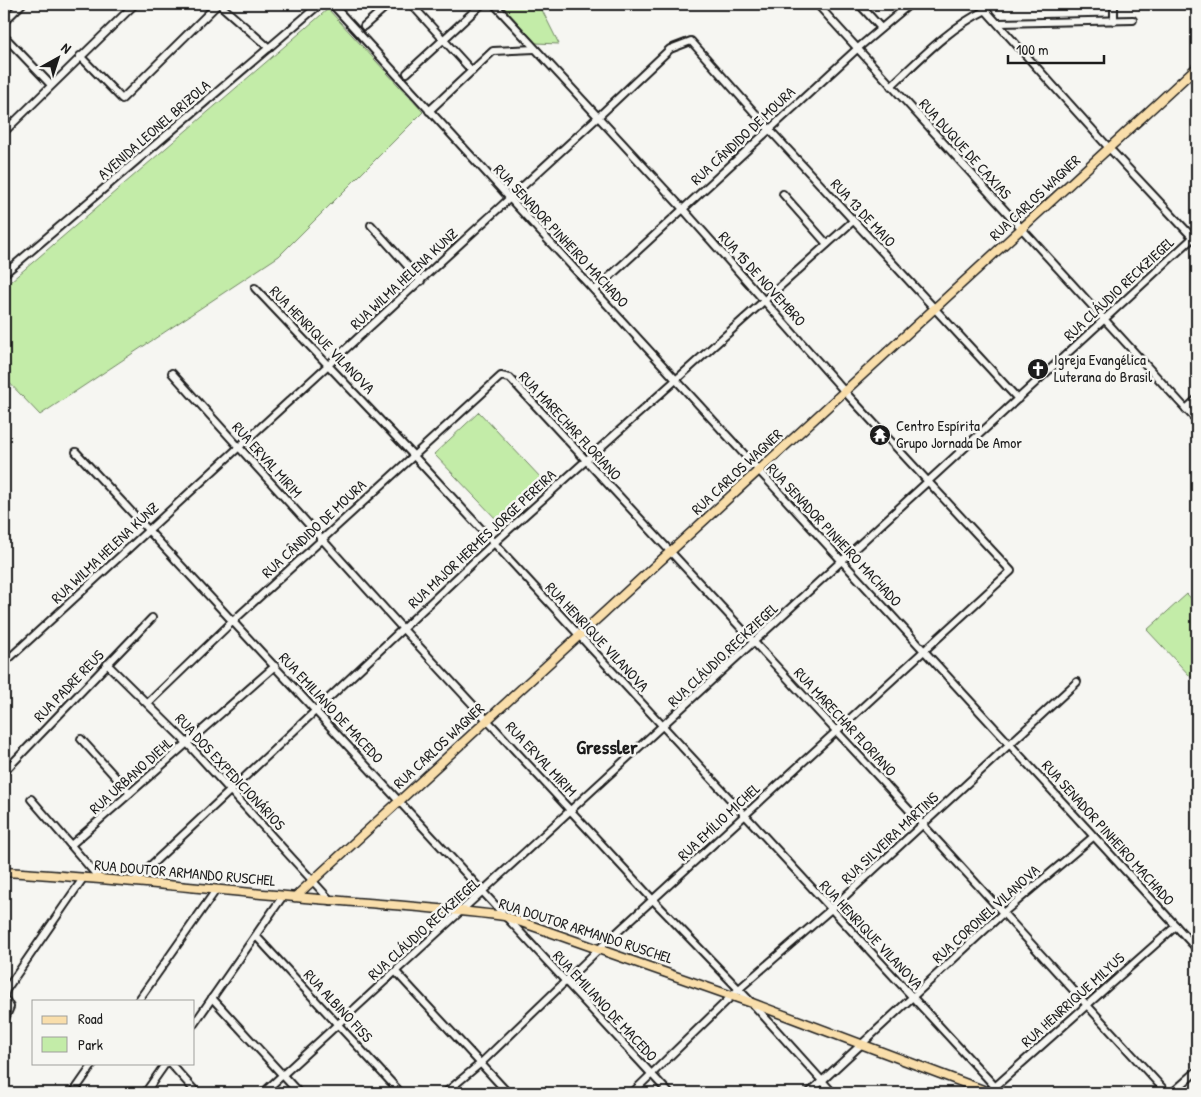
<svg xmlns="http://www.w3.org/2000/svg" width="1201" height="1097" font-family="'Patrick Hand',sans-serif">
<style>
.green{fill:#c3eca8;stroke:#708462}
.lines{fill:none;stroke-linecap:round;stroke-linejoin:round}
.minor-casing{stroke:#1c1c1c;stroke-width:10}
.major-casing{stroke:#1c1c1c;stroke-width:11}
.minor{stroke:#f6f6f2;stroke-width:6}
.major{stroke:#f9deab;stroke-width:8}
.labels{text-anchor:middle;stroke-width:5;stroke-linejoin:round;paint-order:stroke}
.street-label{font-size:15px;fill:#1c1c1c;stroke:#f6f6f2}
.poi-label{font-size:15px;fill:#1c1c1c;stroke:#f6f6f2;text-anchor:start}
.district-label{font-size:20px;font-weight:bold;fill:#1c1c1c;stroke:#f6f6f2}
</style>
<rect width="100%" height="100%" fill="#f6f6f2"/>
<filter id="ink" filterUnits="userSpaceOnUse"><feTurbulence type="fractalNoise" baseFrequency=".02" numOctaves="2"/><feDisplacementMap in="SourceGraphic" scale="10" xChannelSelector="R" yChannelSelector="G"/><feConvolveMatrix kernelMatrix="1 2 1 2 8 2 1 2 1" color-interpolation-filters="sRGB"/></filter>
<g filter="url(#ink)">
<g class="green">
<path d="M501 4H539L559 44 536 43Z"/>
<path d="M328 9 423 112 279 256 40 415 4 377V287Z"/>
<path d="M479 412 542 479 498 521 434 454Z"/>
<path d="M1187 594 1197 605V671L1191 677 1147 630Z"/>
</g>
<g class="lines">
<g class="minor-casing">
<g id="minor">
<path d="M219 4 269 48"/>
<path d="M332 4 1197 949"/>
<path d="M411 4 472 71"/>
<path d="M817 4 1197 421"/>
<path d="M859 4 881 28"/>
<path d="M980 4 1109 148 1197 242"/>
<path d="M1114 4V21"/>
<path d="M4 22 22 4"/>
<path d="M998 23 1133 20"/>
<path d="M364 26 389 4"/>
<path d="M4 36 51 85"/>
<path d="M80 56 122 99 218 4"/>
<path d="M407 73 482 4"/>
<path d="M1190 74 1197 82"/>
<path d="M891 86C921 58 949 28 986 10"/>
<path d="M429 111 493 51 535 49"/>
<path d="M4 132 135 4"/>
<path d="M783 194 827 244"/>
<path d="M371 225 421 281"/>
<path d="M4 274 320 4"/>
<path d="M255 288 413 455 1001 1093"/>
<path d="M595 290 858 48 910 4"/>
<path d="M172 373 403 629 653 900 752 1003 833 1093"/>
<path d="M1186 409 1197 399"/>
<path d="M76 452 669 1093"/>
<path d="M4 663 597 118 670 49 691 41 769 129 1018 399"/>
<path d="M107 664 187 743 331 901"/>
<path d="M148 703 233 621 501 376 510 378 923 825 1167 1093"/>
<path d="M81 739 130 793"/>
<path d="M4 772 152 618"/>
<path d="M31 799 100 879"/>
<path d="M71 845 275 666"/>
<path d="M133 882 494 543 853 221"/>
<path d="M256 936 401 1093"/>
<path d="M396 972 508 1093"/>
<path d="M212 998 299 1093"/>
<path d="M138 1001 216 890"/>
<path d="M4 1021 10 1007 4 997 6 990 84 877"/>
<path d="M194 1024 283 896"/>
<path d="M170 1063 197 1093"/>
<path d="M73 1093 94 1063"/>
<path d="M145 1093 166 1063"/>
<path d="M263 1093 1197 234"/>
<path d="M445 1093 481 1063 599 949 1011 571 845 392 683 209 494 4"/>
<path d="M632 1093 739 989 830 910 1077 682"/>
<path d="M809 1093 1003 913 1093 837"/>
<path d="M988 1093 1176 926"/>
<path d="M1172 1093 1197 1071"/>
</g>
</g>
<g class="major-casing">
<g id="major">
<path d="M4 872C113 878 221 891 330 900 388 905 446 908 504 916L752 1003 991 1093"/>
<path d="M295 897 1197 67"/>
</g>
</g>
<use href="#minor" class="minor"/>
<use href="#major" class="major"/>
</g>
</g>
<defs>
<g id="church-disc" transform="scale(1.125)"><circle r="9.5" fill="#1c1c1c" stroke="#f6f6f2"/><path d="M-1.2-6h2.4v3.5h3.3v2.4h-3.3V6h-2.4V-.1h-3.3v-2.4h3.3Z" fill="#fff"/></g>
<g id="temple-disc" transform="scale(1.125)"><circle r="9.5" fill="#1c1c1c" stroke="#f6f6f2"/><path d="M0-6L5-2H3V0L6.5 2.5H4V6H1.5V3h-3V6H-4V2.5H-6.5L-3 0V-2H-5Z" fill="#fff"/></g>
</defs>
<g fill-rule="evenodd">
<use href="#church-disc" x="1038" y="369"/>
<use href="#temple-disc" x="880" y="435"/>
</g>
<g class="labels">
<g class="street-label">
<text transform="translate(154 130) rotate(-41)" y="5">AVENIDA LEONEL BRIZOLA</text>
<text transform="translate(743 136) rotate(-43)" y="5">RUA CÂNDIDO DE MOURA</text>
<text transform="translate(965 149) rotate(48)" y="5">RUA DUQUE DE CAXIAS</text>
<text transform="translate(1035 198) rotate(-43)" y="5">RUA CARLOS WAGNER</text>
<text transform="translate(863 213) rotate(47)" y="5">RUA 13 DE MAIO</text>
<text transform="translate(561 236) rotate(47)" y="5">RUA SENADOR PINHEIRO MACHADO</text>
<text transform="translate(404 279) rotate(-43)" y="5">RUA WILMA HELENA KUNZ</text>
<text transform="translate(762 279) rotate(48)" y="5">RUA 15 DE NOVEMBRO</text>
<text transform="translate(1119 289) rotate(-43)" y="5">RUA CLÁUDIO RECKZIEGEL</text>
<text transform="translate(322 340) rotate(46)" y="5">RUA HENRIQUE VILANOVA</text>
<text transform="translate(570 426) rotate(47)" y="5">RUA MARECHAR FLORIANO</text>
<text transform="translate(267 460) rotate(48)" y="5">RUA ERVAL MIRIM</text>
<text transform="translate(737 472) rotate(-43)" y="5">RUA CARLOS WAGNER</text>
<text transform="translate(314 529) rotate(-43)" y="5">RUA CÂNDIDO DE MOURA</text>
<text transform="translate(834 535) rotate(47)" y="5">RUA SENADOR PINHEIRO MACHADO</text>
<text transform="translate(482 539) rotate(-43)" y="5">RUA MAJOR HERMES JORGE PEREIRA</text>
<text transform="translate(105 553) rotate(-43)" y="5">RUA WILMA HELENA KUNZ</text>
<text transform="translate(597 637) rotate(47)" y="5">RUA HENRIQUE VILANOVA</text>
<text transform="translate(723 655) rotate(-43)" y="5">RUA CLÁUDIO RECKZIEGEL</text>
<text transform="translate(69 686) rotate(-46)" y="5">RUA PADRE REUS</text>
<text transform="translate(331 708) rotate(47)" y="5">RUA EMILIANO DE MACEDO</text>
<text transform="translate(845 722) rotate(47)" y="5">RUA MARECHAR FLORIANO</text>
<text transform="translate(439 746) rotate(-43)" y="5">RUA CARLOS WAGNER</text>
<text transform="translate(541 759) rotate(47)" y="5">RUA ERVAL MIRIM</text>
<text transform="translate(230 772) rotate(47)" y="5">RUA DOS EXPEDICIONÁRIOS</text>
<text transform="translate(131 776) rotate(-42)" y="5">RUA URBANO DIEHL</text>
<text transform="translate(719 822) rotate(-43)" y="5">RUA EMÍLIO MICHEL</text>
<text transform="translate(1108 833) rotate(48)" y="5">RUA SENADOR PINHEIRO MACHADO</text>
<text transform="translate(890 838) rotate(-43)" y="5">RUA SILVEIRA MARTINS</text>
<text transform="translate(185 873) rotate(5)" y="5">RUA DOUTOR ARMANDO RUSCHEL</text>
<text transform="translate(986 914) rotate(-42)" y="5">RUA CORONEL VILANOVA</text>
<text transform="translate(424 929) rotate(-42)" y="5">RUA CLÁUDIO RECKZIEGEL</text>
<text transform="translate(586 931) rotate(18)" y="5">RUA DOUTOR ARMANDO RUSCHEL</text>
<text transform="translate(871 935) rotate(47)" y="5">RUA HENRIQUE VILANOVA</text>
<text transform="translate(1073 1000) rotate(-42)" y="5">RUA HENRRIQUE MILYUS</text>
<text transform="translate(338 1006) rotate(47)" y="5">RUA ALBINO FISS</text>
<text transform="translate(605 1006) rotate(47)" y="5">RUA EMILIANO DE MACEDO</text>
</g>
<g class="poi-label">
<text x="1054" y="365">Igreja Evangélica<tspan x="1054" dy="17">Luterana do Brasil</tspan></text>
<text x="896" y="431">Centro Espírita<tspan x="896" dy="17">Grupo Jornada De Amor</tspan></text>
</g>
<g class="district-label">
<text x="607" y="754">Gressler</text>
</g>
</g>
<rect width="1201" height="1097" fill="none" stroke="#f6f6f2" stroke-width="20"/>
<rect x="10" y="10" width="1181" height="1077" fill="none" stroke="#1c1c1c" stroke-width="2" filter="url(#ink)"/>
<rect x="32" y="1000" width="162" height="65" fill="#f6f6f2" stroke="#9f9f9c"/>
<rect x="42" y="1016" width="25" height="8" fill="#f9deab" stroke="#9f9f9c"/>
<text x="78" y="1024" font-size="15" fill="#1c1c1c">Road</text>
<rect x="42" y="1037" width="25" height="15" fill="#c3eca8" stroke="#9f9f9c"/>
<text x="78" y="1050" font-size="15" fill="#1c1c1c">Park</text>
<g transform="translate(58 58) rotate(39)" stroke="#f6f6f2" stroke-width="4" paint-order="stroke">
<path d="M0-4L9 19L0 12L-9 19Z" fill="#1c1c1c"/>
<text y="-8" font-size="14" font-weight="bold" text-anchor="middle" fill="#1c1c1c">N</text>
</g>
<path d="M1008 55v8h96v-8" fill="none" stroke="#1c1c1c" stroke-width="2.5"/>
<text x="1016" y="55" font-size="15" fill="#1c1c1c" stroke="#f6f6f2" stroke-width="4" paint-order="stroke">100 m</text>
</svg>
